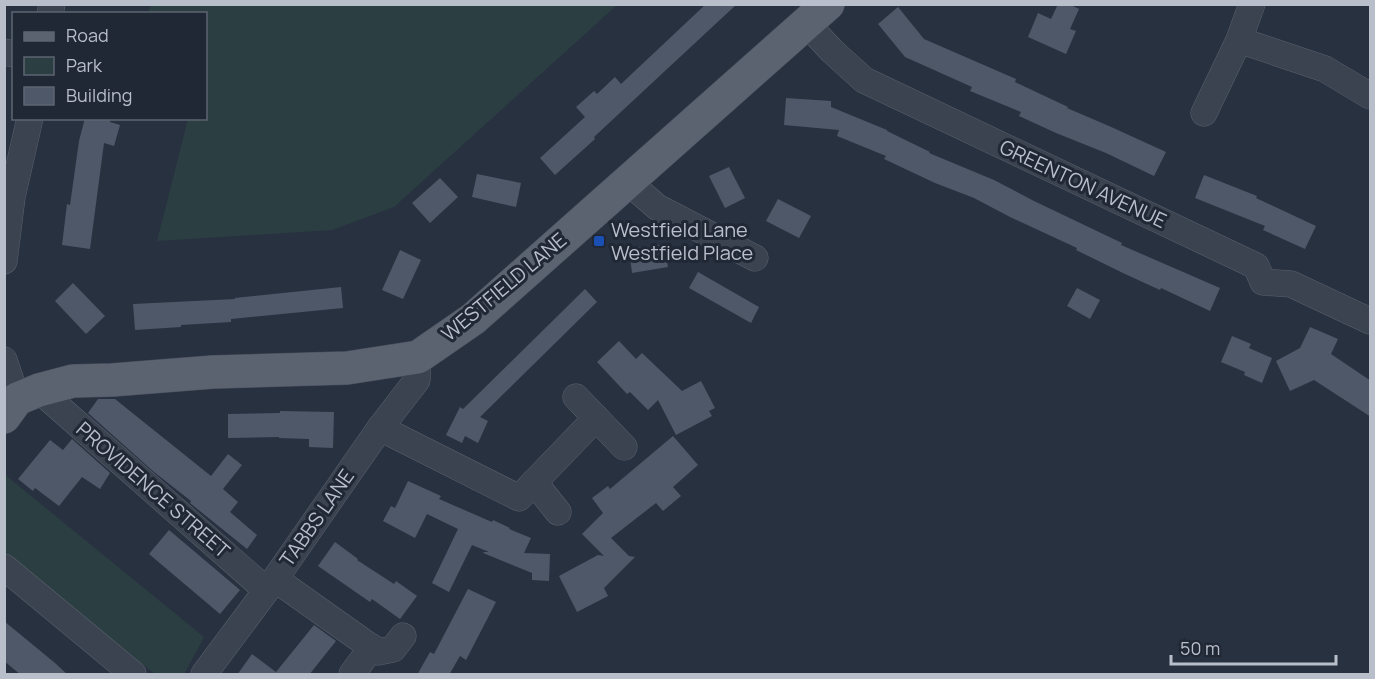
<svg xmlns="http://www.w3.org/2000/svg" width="1375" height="679" font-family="Manrope,sans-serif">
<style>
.green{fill:#2b3f42}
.building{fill:#4f5869}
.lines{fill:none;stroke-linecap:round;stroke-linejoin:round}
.minor-casing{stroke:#5a616d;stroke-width:27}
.major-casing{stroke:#464c59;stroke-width:34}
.minor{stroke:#3c4350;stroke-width:26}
.major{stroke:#5b6270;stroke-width:33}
.transit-dot{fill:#1a4fb4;stroke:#212835;stroke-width:2}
.labels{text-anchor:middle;stroke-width:6;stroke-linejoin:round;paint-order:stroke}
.street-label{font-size:20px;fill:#b9bfca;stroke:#212835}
.poi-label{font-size:20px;fill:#b9bfca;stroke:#212835;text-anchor:start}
</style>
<rect width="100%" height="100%" fill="#283140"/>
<g class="green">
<path d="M151 4H617V5L394 207 332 230 157 241 188 119 206 118V47L207 43 206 42V14L148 13Z"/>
<path d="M4 474 204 637 184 674H155L5 554Z"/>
</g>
<g class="building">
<path d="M706 4H737L594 137 595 139 555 175 540 158 585 117 576 107 594 91 597 94 615 77 621 84Z"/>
<path d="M1058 4H1069L1079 9 1070 29 1076 31 1066 54 1028 37 1038 13 1051 19Z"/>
<path d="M898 7 924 39 1016 79 1015 82 1068 107 1067 108 1109 126 1166 152 1154 176 1106 153 1056 133 1019 116 1021 112 970 91 972 87 905 57 878 24Z"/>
<path d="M786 98 831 101V107L887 130V131L930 152 929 153 994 180 1034 201 1122 243 1121 245 1220 288 1210 311 1161 288 1160 290 1125 274 1076 250 1077 248 1010 217 974 198 935 183 884 159 886 156 837 136 839 130 784 125Z"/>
<path d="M85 118H111L110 122 120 125 114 146 104 143 90 249 62 245 67 204 70 205 79 141Z"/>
<path d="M729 167 745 198 725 208 709 176Z"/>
<path d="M477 174 521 183 516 207 472 197Z"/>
<path d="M1204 175 1257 196 1256 198 1316 226 1305 249 1263 230 1265 226 1195 198Z"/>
<path d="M440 178 458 197 430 223 412 203Z"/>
<path d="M778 199 811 216 799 238 766 221Z"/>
<path d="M664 244 668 267 632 273 629 249Z"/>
<path d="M400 250 421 260 403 299 382 290Z"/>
<path d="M698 272 759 307 751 323 689 288Z"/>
<path d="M73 283 105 316 86 334 55 301Z"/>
<path d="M341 287 343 308 231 319V322L181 325V327L135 330 133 304 235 299V298Z"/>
<path d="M1077 288 1100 300 1090 319 1067 306Z"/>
<path d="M585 289 597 302 480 417 488 421 478 443 465 436 462 443 446 435 460 407 463 409Z"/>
<path d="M1310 327 1338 339 1331 354 1371 381V417L1314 380 1290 391 1276 361 1300 348Z"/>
<path d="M1232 336 1251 344 1249 348 1272 358 1262 383 1244 375 1245 372 1221 362Z"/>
<path d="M619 341 636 359 642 353 682 391 701 381 715 408 709 411 712 416 676 435 658 400 648 410 630 392 627 394 597 362Z"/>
<path d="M98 399H115L211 476 228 454 242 465 223 489 238 502 230 512 257 535 247 549 190 503 191 501 154 472 88 413Z"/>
<path d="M280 411 334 412 333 448 309 447V439L279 438V437L228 438V414L280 413Z"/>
<path d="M673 436 698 465 673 487 681 496 663 511 656 503 611 538 629 556 635 557 604 588 608 596 577 612 559 576 598 555 604 556 582 534 603 513 592 498 608 486 610 489Z"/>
<path d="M72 439 110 473 100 489 82 477 59 506 35 488 33 491 18 479 50 440 63 450Z"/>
<path d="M408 481 441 496 439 499 492 522 493 520 510 528 509 529 531 538 524 553 550 554 549 581 532 580V573L483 553 484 552H489L472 545 449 592 432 583 458 529 427 514 415 538 383 521 391 506 395 508Z"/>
<path d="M169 530 240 590 220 614 149 554Z"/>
<path d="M335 542 358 559 357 560 394 584 396 581 417 596 400 619 372 599 370 602 318 566Z"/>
<path d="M468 589 496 602 466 660 460 656 449 675H417L430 652 434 654Z"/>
<path d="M4 621 55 663 68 675H21L4 661Z"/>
<path d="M314 625 336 641 309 675H237L252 654 276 672Z"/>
</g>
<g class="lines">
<g class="minor-casing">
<g id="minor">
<path d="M50 14 52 4"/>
<path d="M806 23 832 51 864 80 1256 266 1263 282 1291 284 1370 321"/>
<path d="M1239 40 1325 69 1370 96"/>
<path d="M4 52 14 54"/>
<path d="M1204 113 1239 40 1252 4"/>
<path d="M627 181 657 207 755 258"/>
<path d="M4 261 12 197 30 118"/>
<path d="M4 360 17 399"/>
<path d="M39 390 266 590"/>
<path d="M576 397 624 447"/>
<path d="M380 428 519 498 596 418"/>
<path d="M534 482 558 512"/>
<path d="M4 567 133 674"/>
<path d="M275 579 378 652 393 649 403 636"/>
<path d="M204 674 275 579 380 428 417 380 418 357"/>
<path d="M352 674 372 647"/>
</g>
</g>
<g class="major-casing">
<path id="major" d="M4 417 17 399 39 390 73 381 112 380 213 372 347 368 418 357 473 319 828 4"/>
</g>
<use href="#minor" class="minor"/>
<use href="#major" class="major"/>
</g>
<rect class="transit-dot" x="593" y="235" width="12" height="12" rx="3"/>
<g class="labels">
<g class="street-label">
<text transform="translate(1083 184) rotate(25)" y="7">GREENTON AVENUE</text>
<text transform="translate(504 287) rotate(-40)" y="7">WESTFIELD LANE</text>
<text transform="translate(153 490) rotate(41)" y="7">PROVIDENCE STREET</text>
<text transform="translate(317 518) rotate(-55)" y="7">TABBS LANE</text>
</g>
<g class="poi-label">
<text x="611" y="237">Westfield Lane<tspan x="611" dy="23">Westfield Place</tspan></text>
</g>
</g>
<rect width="1375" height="679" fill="none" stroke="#b9bfca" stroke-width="12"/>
<rect x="12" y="12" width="195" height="108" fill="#212835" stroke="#5e6471" stroke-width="1.5"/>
<rect x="24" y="32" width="30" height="9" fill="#5b6270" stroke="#5e6471" stroke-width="1.5"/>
<text x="66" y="42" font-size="18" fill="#b9bfca">Road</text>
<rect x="24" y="57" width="30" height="18" fill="#2b3f42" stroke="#5e6471" stroke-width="1.5"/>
<text x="66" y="72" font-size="18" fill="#b9bfca">Park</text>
<rect x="24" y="87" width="30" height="18" fill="#4f5869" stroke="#5e6471" stroke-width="1.5"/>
<text x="66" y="102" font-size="18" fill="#b9bfca">Building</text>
<path d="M1171 655v9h165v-9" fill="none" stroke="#b9bfca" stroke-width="3"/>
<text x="1180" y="655" font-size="18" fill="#b9bfca" stroke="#212835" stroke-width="4.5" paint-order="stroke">50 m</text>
</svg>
